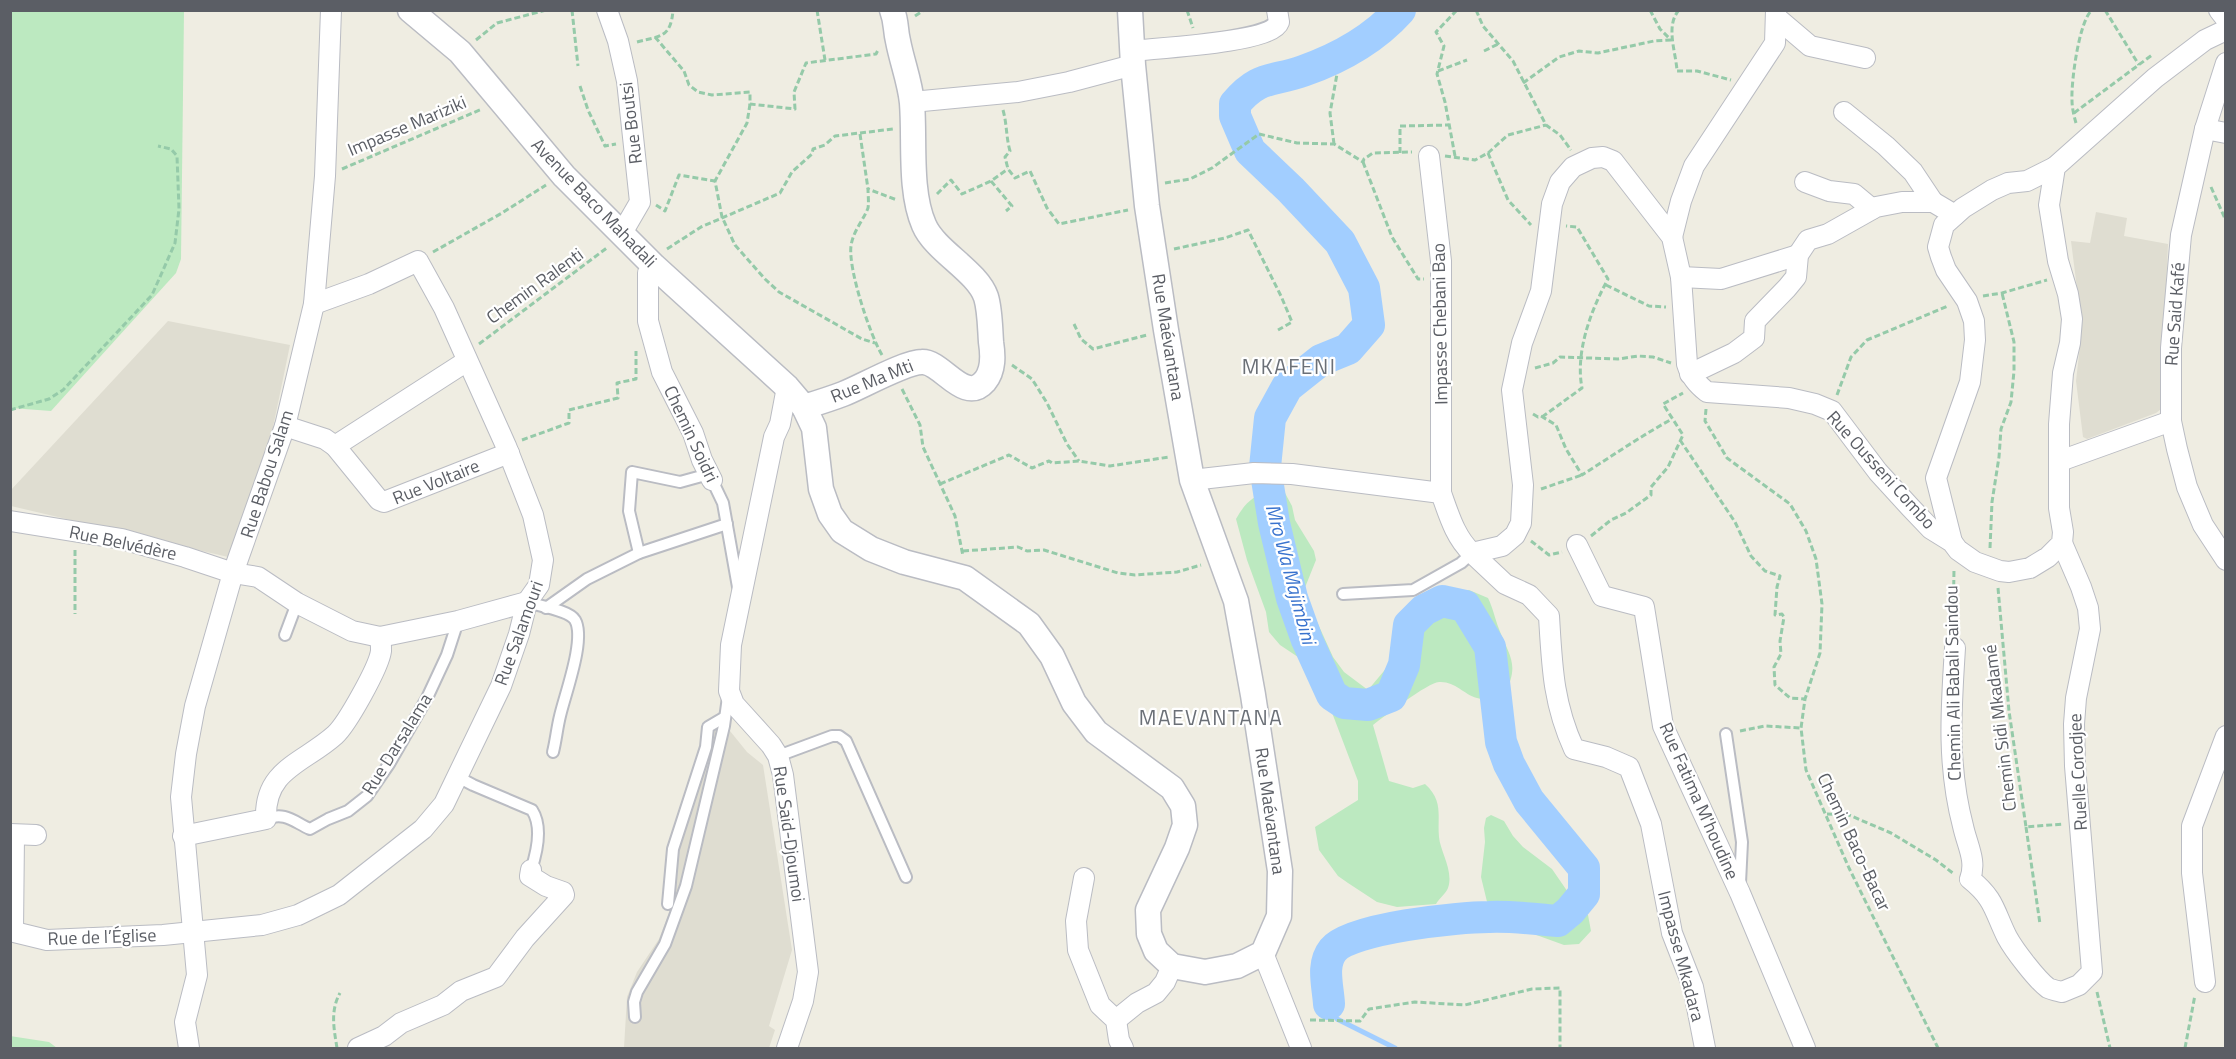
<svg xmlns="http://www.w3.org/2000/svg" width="2236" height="1059" font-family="'Titillium Web',sans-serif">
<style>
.education{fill:#dfddd1}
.green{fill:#bce9c0}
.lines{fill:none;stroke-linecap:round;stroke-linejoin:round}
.stream{stroke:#a2ceff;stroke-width:5}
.river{stroke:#a2ceff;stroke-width:32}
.service-casing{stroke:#babcc3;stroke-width:14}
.minor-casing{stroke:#babcc3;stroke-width:22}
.tertiary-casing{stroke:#babcc3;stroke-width:27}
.path{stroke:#95caa9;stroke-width:3;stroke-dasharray:6 3;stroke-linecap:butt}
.service{stroke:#fff;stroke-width:10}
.minor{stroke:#fff;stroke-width:20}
.tertiary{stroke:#fff;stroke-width:24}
.labels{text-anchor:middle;stroke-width:4.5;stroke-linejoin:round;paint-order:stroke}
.street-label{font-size:18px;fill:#5b5e65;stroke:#fff}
.water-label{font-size:20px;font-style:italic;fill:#3973ce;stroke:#fff}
.quarter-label{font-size:21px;letter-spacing:1.5px;fill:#6b7077;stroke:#fff}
</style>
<rect width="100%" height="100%" fill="#efede2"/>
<g class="education">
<path d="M2096 212 2127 218 2124 236 2168 244 2161 409 2156 413 2087 439 2083 437 2076 381 2082 328 2071 241 2090 243Z"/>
<path d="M168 321 290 345 271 437 228 557 11 506 10 491Z"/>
<path d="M711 725 726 726 747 752 763 765 792 950 769 1026 775 1030 769 1048H624L627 997 637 972 659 939 672 905 677 844Z"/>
</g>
<g class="green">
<path d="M10 11H184L181 259 176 273 51 411 11 408Z"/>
<path d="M1269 490 1285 493 1292 506 1295 520 1314 551 1316 560 1304 590 1313 613 1333 657 1344 672 1368 690 1420 628 1446 593 1469 590 1488 598C1493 608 1495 619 1499 629 1510 658 1520 664 1504 696 1496 698 1486 701 1477 698 1463 694 1455 681 1439 682 1427 683 1385 716 1373 725L1389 781 1413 788 1425 784C1444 801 1437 816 1439 837 1440 851 1454 871 1448 888 1446 893 1439 899 1436 904L1397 907 1377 902 1348 883 1338 876 1319 850 1315 827 1358 800V781L1320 681 1310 665 1280 645 1269 632 1266 612 1247 560 1236 519C1245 503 1252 497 1269 490Z"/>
<path d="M1491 815 1504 821 1513 836 1523 847 1552 869 1572 898 1588 915 1591 931 1579 944 1564 945 1520 929 1509 931 1489 910 1481 877 1485 842 1484 828 1486 818Z"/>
<path d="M10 1036 49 1042 57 1048H11Z"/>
</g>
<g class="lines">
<path class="stream" d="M1337 1019 1395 1048"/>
<path class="river" d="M1329 1004C1328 986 1321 965 1333 950 1350 928 1459 917 1489 917 1512 916 1535 919 1558 921L1570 911 1584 894V868L1529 801 1509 764 1501 742 1490 647 1465 606 1442 601 1424 610 1409 625 1404 665 1391 696 1368 705 1344 703 1332 695 1307 640 1292 598 1274 523 1265 467 1270 418 1287 387 1321 360 1348 349 1369 325 1364 288 1340 242 1291 190 1250 151 1235 116V104C1259 75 1272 82 1303 71 1340 58 1374 39 1400 10"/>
<g class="service-casing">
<g id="service">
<path d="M712 480 723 503 738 587"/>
<path d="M639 553 629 511 632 472 680 482 709 474"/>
<path d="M1343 594 1413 590 1461 563 1472 553"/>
<path d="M527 602C539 606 569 610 575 620 586 639 565 694 560 716 557 728 556 740 553 752"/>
<path d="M546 608 587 579 639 553 727 524"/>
<path d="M285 635 297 603"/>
<path d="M1726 734 1742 842 1740 883"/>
<path d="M778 756 832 736H839L846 741 906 877"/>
<path d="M456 776 473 785 532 810C543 827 537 852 531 870"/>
<path d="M266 819C285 811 294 822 310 829L328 819 348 811 367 796 389 764 427 698 447 655 458 621"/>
<path d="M668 904 673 849 706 747 708 727 725 717"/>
<path d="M635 1017 634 1002 637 992 665 944 686 886 724 726 728 697"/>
</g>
</g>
<g class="minor-casing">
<g id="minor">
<path d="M607 10 618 41 627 81 640 202 622 233"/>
<path d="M2219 10 2226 19"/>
<path d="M1777 18 1810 46 1865 58"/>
<path d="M1132 51C1156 48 1272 43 1279 22L1277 10"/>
<path d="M2226 63 2205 129 2181 235 2171 348V421L2177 449 2187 487 2203 525 2226 560"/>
<path d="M912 102 1018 92 1069 82 1133 65"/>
<path d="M1844 112 1886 146 1913 172 1933 202"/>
<path d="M2205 129 2226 133"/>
<path d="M1429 156 1441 261V493"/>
<path d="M1805 182 1829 191 1854 194 1872 209"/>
<path d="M1672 237 1681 201 1694 166 1775 43 1776 10"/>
<path d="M654 266 648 273V321L662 372 693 433 702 460 712 480"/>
<path d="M1681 277 1721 279 1798 255"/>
<path d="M1690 374 1734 353 1754 338 1755 321 1787 288 1796 277 1798 255 1808 240 1828 234 1876 207 1902 202H1933L1955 215"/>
<path d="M285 426 325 439 335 446 379 500 384 502 509 453"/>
<path d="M335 446 467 361"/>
<path d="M2060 461 2171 421"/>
<path d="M1192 480 1254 473 1292 474 1441 493C1449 515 1455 537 1472 553L1502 546 1515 535 1521 523 1523 485 1512 390 1522 343 1541 291 1552 204 1560 182 1573 167 1592 158 1603 157 1613 161 1672 237 1681 277 1687 364C1691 377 1697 384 1707 392L1789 398 1815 404 1832 411 1878 472 1910 507 1931 529 1952 542 1958 550 1975 562 2000 571 2009 572 2030 568 2048 557 2062 543 2063 532 2059 508V424L2063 373 2070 343 2072 319 2068 294 2058 261 2049 205 2055 167 2155 78 2205 40 2226 30"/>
<path d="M10 521 122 539 185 557 233 573 258 577 297 603 352 631 380 637 458 621 527 602"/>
<path d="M1952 542 1936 478 1970 382 1975 340 1974 321 1967 301 1946 270 1941 257 1938 247 1944 225 1963 208 1992 190 2008 183 2027 181 2055 167"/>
<path d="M1577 545 1602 596 1644 607 1663 726 1740 893 1805 1048"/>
<path d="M1472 553 1505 584 1529 595 1549 616C1552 666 1553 703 1574 749L1606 757 1629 767 1651 824 1672 933 1693 987 1705 1048"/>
<path d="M1955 648C1951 710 1947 765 1963 826 1967 845 1977 861 1970 879 1995 899 1994 911 2007 937 2014 950 2037 980 2048 988 2052 990 2058 991 2062 992L2079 985 2092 972 2075 766 2074 724 2076 698 2090 629 2088 608 2081 587 2062 543"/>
<path d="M10 834 36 835"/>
<path d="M183 836 266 819C264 769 304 763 335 735 347 724 379 667 381 651 381 646 381 641 380 637"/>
<path d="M1084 878 1076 921 1078 950 1100 1005 1116 1020 1119 1040 1123 1048"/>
<path d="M10 931 47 940 163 935 262 925 298 915 339 895 423 829 444 804 501 686 519 634 527 602 539 585 543 560 533 515 506 446 444 308 418 261 369 284 314 304"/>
<path d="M13 931 14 835"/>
<path d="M1263 953 1301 1048"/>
<path d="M2205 982 2192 873V826L2226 736"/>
<path d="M1116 1020 1137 1003 1156 993 1165 982 1172 966"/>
<path d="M189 1048 185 1022 197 975 181 797 186 754 195 706 233 573 285 426 314 304 325 176 331 10"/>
<path d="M358 1048 384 1036 401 1023 443 1005 461 991 496 977 525 938 564 895 563 892 546 886 530 876 531 870"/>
<path d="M787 1048 803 1001 808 972 783 775 778 756 771 745 734 704 729 691 731 645 774 437 780 424 787 387"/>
</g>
</g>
<g class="tertiary-casing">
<g id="tertiary">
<path d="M410 10 460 52 564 176 654 266 787 387 804 407 814 428 821 489 830 514 842 531 871 549 904 562 965 578 1029 624 1052 656 1074 703 1096 732 1172 788 1183 806 1185 825 1177 848 1148 910 1149 934 1156 951 1172 966 1205 972 1237 966 1263 953 1279 916 1280 871 1253 695 1236 601 1192 480 1166 330 1147 206 1133 65 1130 10"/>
<path d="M804 407C817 403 830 399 843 394 861 387 905 362 922 362 942 361 964 405 985 381 994 370 993 355 991 342 990 328 990 310 986 297 977 271 935 251 924 225 909 191 915 140 912 103 910 82 902 62 898 41 895 29 897 23 892 10"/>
</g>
</g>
<g class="path">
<path d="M572 10 578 66"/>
<path d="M817 10 825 60"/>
<path d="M1187 10 1193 28"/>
<path d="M1476 10 1483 26 1513 61 1546 125 1560 135 1571 150"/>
<path d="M1650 10 1660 29 1671 40"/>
<path d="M1679 10C1665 26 1676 52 1677 71H1697L1731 80"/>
<path d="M2105 10 2139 65"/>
<path d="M915 16 924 10"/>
<path d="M655 37 684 71 689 85 698 92 712 95 750 92V104L795 109 794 92 806 63 876 54 878 50"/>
<path d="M476 40 497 23 546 10"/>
<path d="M637 42C660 36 671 38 673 10"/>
<path d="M1484 51 1498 44"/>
<path d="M1438 71 1467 60"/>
<path d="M1523 83 1559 57 1579 51 1598 53 1654 41 1671 40"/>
<path d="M580 86 588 110 605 146 616 144"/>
<path d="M750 104 747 123 715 181 722 217 735 245 765 279 779 292 862 339 875 343"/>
<path d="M1003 110C1007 124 1006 137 1010 151L1005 157 1008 169 1015 178 1030 171 1047 208 1059 224 1128 210"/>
<path d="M2074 113 2152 55"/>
<path d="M2076 123C2074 116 2072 108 2072 100 2071 82 2079 21 2092 10"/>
<path d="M860 134 868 189"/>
<path d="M1334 144 1330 113 1337 74"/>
<path d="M1400 153V126L1449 125"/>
<path d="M1488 153 1508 200 1531 225"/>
<path d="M1445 156 1475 160 1488 153 1508 135 1546 125"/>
<path d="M1455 156 1445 102 1437 74 1444 46 1436 32 1457 10"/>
<path d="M1363 162 1392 237 1418 279H1424"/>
<path d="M342 169 482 109"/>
<path d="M991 181 1012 206 1006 211"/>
<path d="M1165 183 1190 179 1212 168 1259 134 1297 143 1334 144 1363 162 1364 159 1373 153 1412 152"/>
<path d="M2211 187 2226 221"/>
<path d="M937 194 951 180 962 194 991 181 1008 169"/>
<path d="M656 205 665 211 679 175 715 181"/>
<path d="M667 249 701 227 780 193 792 172 812 154 813 149 825 145 835 136 893 129"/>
<path d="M1174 249 1225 238 1248 230 1281 296 1292 322 1278 330"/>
<path d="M433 252 502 213 546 185"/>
<path d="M1606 285 1649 306 1666 307"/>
<path d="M1983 296 2002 293 2047 280"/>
<path d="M1074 324 1081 339 1093 349 1147 335"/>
<path d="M479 344 608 247"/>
<path d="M882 355C870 335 848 269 851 246 853 231 863 221 868 208 869 202 868 195 868 189L897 200"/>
<path d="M1012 365 1032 379 1047 403 1067 444 1079 461"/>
<path d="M1535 368 1553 363 1560 357 1618 359 1638 356 1653 357 1671 363"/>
<path d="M902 389 920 425 923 447 955 516 963 556"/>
<path d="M1837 395 1851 357 1867 340 1948 306"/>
<path d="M1706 409 1705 421 1727 458 1790 504 1806 531 1816 559 1822 604 1820 653 1805 699 1801 728 1806 770 1849 868 1938 1048"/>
<path d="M10 410 49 399 63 390 152 295 175 243 179 209 177 156 171 149 158 146"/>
<path d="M1533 414 1538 417 1541 416 1556 425 1566 449 1582 475C1612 456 1641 436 1672 419"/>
<path d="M1542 417 1582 388C1575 352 1591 310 1608 279L1577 227 1566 226"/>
<path d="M522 440 569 423V410L618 398 617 383 636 379V351"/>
<path d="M1680 440 1735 522 1751 556 1765 571 1780 576 1777 587 1775 615 1782 614 1784 617 1780 641 1781 654 1774 667 1775 685 1790 698 1805 699"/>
<path d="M940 484 1009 455 1032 468 1049 461 1052 463 1079 461 1110 466 1169 457"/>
<path d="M1541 489 1582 475"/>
<path d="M1591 536 1611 520 1626 513 1651 495V487L1668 467 1683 435 1663 404 1683 393"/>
<path d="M1531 541 1549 555 1562 552"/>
<path d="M1990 548 1992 502 1999 457 2001 429 2011 402 2014 371V342L2002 293"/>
<path d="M75 550V614"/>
<path d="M963 551 1018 547 1027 551 1044 550 1118 573 1135 575 1177 572 1201 565"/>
<path d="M1998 588 2009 711 2026 827 2063 824"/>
<path d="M1953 631 1954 569"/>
<path d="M1740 731 1765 726 1801 728"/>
<path d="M1827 814 1849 815 1891 833 1936 860 1954 874"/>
<path d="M2026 827 2040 924"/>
<path d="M2097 992 2110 1048"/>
<path d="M1310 1020 1360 1021 1369 1009 1415 1002 1465 1005 1532 989 1560 988V1048"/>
<path d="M337 1048C334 1029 330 1011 340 993"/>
<path d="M2185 1048 2195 995"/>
</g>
<use href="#service" class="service"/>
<use href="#minor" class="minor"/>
<use href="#tertiary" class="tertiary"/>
</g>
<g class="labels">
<g class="street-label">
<text transform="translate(631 123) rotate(-97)" y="6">Rue Boutsi</text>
<text transform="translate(407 126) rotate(-23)" y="6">Impasse Mariziki</text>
<text transform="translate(594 203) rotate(46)" y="6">Avenue Baco Mahadali</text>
<text transform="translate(535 286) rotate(-36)" y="6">Chemin Ralenti</text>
<text transform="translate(2175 314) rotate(-86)" y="6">Rue Said Kafé</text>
<text transform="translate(1440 324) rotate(-91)" y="6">Impasse Chebani Bao</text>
<text transform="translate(1168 337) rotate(81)" y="6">Rue Maévantana</text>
<text transform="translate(872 381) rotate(-22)" y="6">Rue Ma Mti</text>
<text transform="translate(691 434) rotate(65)" y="6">Chemin Soidri</text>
<text transform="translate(1881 470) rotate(48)" y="6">Rue Ousseni Combo</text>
<text transform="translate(267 474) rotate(-72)" y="6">Rue Babou Salam</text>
<text transform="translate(436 482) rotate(-22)" y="6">Rue Voltaire</text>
<text transform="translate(123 543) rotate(12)" y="6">Rue Belvédère</text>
<text transform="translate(519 633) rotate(-70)" y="6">Rue Salamouri</text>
<text transform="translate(1953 683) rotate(-91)" y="6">Chemin Ali Babali Saindou</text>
<text transform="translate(2000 728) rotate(-97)" y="6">Chemin Sidi Mkadamé</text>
<text transform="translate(397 744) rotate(-58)" y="6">Rue Darsalama</text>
<text transform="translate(2078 772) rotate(-93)" y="6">Ruelle Corodjee</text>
<text transform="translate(1699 801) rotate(66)" y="6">Rue Fatima M'houdine</text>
<text transform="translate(1270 811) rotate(82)" y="6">Rue Maévantana</text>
<text transform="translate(789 834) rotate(82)" y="6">Rue Said-Djoumoi</text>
<text transform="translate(1854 842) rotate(65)" y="6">Chemin Baco-Bacar</text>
<text transform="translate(102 937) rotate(-2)" y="6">Rue de l’Église</text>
<text transform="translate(1681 956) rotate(75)" y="6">Impasse Mkadara</text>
</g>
<g class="water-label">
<text transform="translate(1291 574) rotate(75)" y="7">Mro Wa Majimbini</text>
</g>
<g class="quarter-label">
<text x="1289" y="374">MKAFENI</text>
<text x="1211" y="725">MAEVANTANA</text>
</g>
</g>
<rect width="2236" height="1059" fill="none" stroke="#5b5e65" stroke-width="24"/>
</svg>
